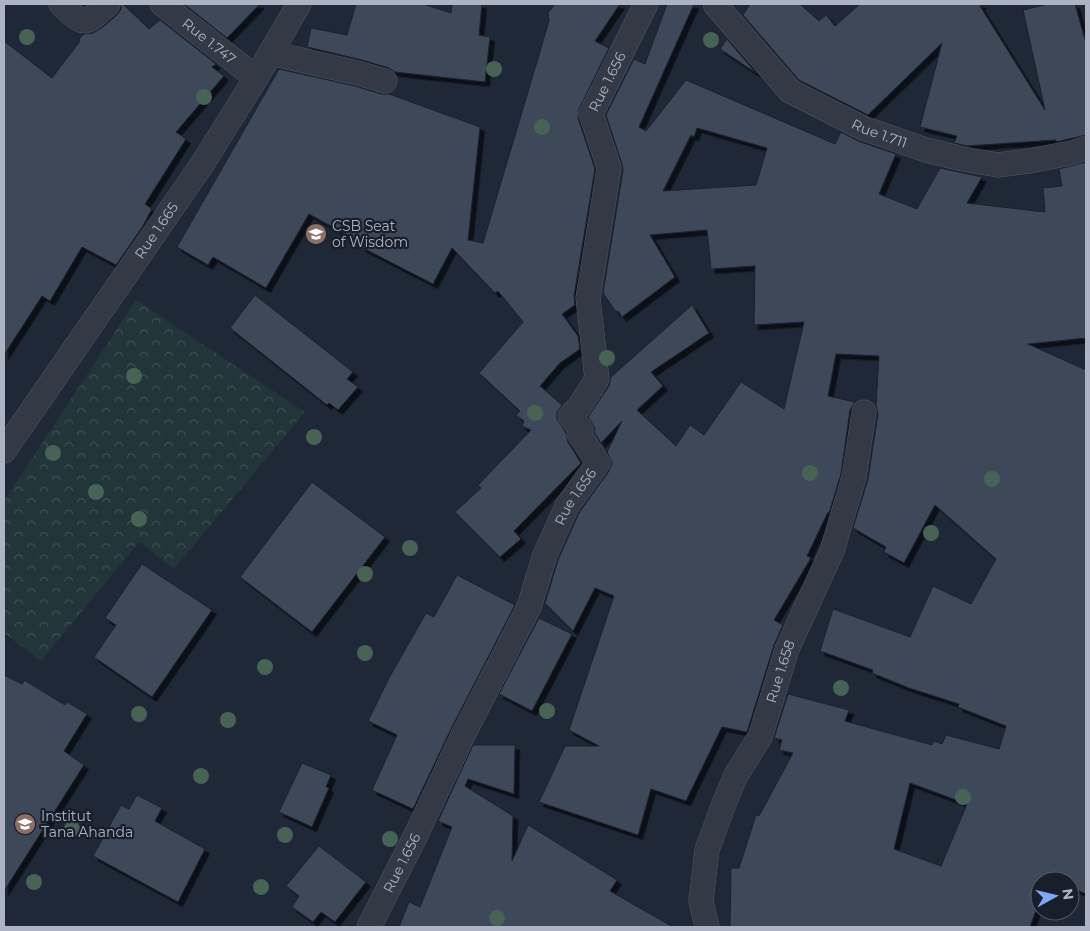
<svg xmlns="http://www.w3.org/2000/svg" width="1090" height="931" font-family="Montserrat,sans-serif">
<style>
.forest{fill:url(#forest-crowns)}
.building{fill:#3d4859;stroke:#1a212d;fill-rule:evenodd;filter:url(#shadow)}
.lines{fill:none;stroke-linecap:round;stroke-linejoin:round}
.minor-casing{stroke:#505765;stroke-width:25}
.minor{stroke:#333a46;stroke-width:24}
.tree{fill:#466356}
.labels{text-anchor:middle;stroke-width:4.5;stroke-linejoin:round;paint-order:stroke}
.street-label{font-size:14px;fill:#acb4c4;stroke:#181f2b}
.poi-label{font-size:14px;fill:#acb4c4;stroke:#181f2b;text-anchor:start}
</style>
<defs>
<pattern id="forest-crowns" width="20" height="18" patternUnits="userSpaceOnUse" patternTransform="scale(1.25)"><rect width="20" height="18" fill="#223538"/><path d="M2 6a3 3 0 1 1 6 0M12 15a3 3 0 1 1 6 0" fill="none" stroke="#3f5053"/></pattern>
<filter id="shadow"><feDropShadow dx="4.5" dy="4.5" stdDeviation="0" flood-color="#0009"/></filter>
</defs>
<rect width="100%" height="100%" fill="#1f2836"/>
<path class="forest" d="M136 300 305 412 174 569 139 542 41 661 4 633V501Z"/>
<g class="building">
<path d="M121 4H123L149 29 160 20 216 64 212 67 224 76 176 132 186 139 145 204 152 209 143 226 116 265 82 247 50 301 42 296 4 355V41L52 78 80 41 79 39 84 34 93 33 103 27 118 14 121 9Z"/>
<path d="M184 4H260L227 38Z"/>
<path d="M356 4H423L451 13 452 4H482L479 35 490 37 485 82 395 72 389 68 362 60 307 47 311 28 347 35Z"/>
<path d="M555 4H620L595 41 609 48 579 109 578 118 595 169 574 296 575 305 562 314 578 336 580 349 560 363 540 386 562 405 557 412V419L566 433 568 442 581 463 514 531 521 539 500 557 455 512 481 488 478 485 531 430 522 426 524 421 516 415 520 411 479 373 523 322 498 291 495 293 452 248 433 284 361 247 363 244 309 214 266 288 213 257 208 265 177 247 279 69 355 86 381 94H389L480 127 468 240 483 243 549 21 548 13Z"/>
<path d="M667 4H694L639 127 646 131 686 80 835 144 841 132 858 141 896 154 879 194 917 209 940 168 982 177 967 203 1045 212 1043 188 1062 186 1059 169 1086 162V338L1028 344 1086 370V894L1070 887V881H1055L1048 878 1046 881H1040V899L1030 927H730L731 868H739L756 815 759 816 793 753 779 750 782 740 774 738 788 694 849 710 845 721 932 745 934 741 942 744 946 735 999 749 1006 726 958 707 959 704 909 688 872 673 873 670 820 651 833 609 910 637 933 586 971 604 996 559 935 505 904 563 884 552 886 547 853 528 868 479 878 414 876 406 879 356 836 354 828 396 855 402 850 410 841 474 829 513 828 512 807 556 811 558 774 620 783 625 774 645 747 732 722 727 686 801 651 789 638 835 539 802 565 746H599L569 730 614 596 595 588 573 631 545 603 558 560 579 513 609 471 612 463 607 452 622 421 601 443 594 432 595 428 588 417 609 386 611 377 692 305 709 333 651 372 663 386 637 410 676 446 690 425 704 435 741 382 784 409 804 322 754 325 755 266 711 269 707 230 650 235 675 277 622 317 618 311 616 312 603 293 623 170 622 164 606 115 634 59 645 64ZM697 128 767 148 756 185 663 191 691 135 694 137ZM910 783 967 804 941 866 894 849Z"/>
<path d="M750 4H800L819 21 826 15 835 26 860 4H982L980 6 1045 110 1023 10 1048 4H1075L1086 43V135L1056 142V140L967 146 954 143 957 136 920 127 942 43 868 115 799 80 743 15Z"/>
<path d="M727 39 756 73 720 49Z"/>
<path d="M255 295 353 372 347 379 358 387 338 410 329 403 327 405 230 328Z"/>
<path d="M312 482 385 537 312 632 240 577Z"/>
<path d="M142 564 212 610 152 697 94 657 116 625 105 618Z"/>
<path d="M457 575 515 605 451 729 413 809 372 790 397 735 368 721 389 678 426 613 434 617Z"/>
<path d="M539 618 572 634 532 711 499 694Z"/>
<path d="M4 675 22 684 24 680 65 705 67 702 87 714 64 751 84 765 4 891Z"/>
<path d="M473 745H515L514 794 468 779 465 786 513 816 512 861 528 825 617 880 610 891 673 927H399L409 902 420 907 452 827 438 821Z"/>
<path d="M302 763 331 775 326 787 329 788 312 827 279 812Z"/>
<path d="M137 795 162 808 155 821 205 849 178 902 93 856 121 805 129 809Z"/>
<path d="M319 846 366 882 335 922 321 912 313 922 292 907 299 896 286 886Z"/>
</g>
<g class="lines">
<g class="minor-casing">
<g id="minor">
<path d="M61 4C85 27 84 26 108 4"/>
<path id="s1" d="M162 4 256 78"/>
<path id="s2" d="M715 4 790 91 863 128 926 150 963 159 998 165 1029 161 1071 153 1086 148"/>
<path d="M270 53 358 73 385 81"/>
<path id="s3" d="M4 451 203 163 256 78 299 4"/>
<path id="s4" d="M369 927 415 837 463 735 529 607 545 555 567 506 598 463 579 434 581 430 570 416 579 407 597 379 588 298 609 168 591 114 646 4"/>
<path id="s5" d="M707 927 701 901 707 850 725 801 736 775 760 737 787 649 832 551 854 477 864 412"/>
</g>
</g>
<use href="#minor" class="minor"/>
</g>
<g class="tree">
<circle cx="27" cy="37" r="8"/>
<circle cx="711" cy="40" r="8"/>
<circle cx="494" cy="69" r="8"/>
<circle cx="204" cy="97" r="8"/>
<circle cx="542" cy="127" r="8"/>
<circle cx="607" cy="358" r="8"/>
<circle cx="134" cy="376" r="8"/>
<circle cx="535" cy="413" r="8"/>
<circle cx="314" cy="437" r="8"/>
<circle cx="53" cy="453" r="8"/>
<circle cx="810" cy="473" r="8"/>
<circle cx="992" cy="479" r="8"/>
<circle cx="96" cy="492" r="8"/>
<circle cx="139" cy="519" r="8"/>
<circle cx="931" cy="533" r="8"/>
<circle cx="410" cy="548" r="8"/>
<circle cx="365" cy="574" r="8"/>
<circle cx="365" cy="653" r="8"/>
<circle cx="265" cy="667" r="8"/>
<circle cx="841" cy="688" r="8"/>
<circle cx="547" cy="711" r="8"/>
<circle cx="139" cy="714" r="8"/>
<circle cx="228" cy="720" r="8"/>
<circle cx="201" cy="776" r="8"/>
<circle cx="963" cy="797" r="8"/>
<circle cx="72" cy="829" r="8"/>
<circle cx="285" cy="835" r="8"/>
<circle cx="390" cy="839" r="8"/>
<circle cx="34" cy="882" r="8"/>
<circle cx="261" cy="887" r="8"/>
<circle cx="497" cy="918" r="8"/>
</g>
<defs>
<g id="school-disc" transform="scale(1.125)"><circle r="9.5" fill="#8d6e63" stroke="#181f2b"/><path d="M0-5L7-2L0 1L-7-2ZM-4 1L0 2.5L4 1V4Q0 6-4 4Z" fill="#fff"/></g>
</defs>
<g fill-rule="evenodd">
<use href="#school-disc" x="316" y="234"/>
<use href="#school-disc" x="25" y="824"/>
</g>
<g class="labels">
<g class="street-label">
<text dy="5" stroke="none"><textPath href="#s1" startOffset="60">Rue 1.747</textPath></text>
<text dy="5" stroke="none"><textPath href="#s4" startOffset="928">Rue 1.656</textPath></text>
<text dy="5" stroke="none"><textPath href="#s2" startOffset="214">Rue 1.711</textPath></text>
<text dy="5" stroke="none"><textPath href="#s3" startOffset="268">Rue 1.665</textPath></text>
<text dy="5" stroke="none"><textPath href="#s4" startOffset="478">Rue 1.656</textPath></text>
<text dy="5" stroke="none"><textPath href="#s5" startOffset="272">Rue 1.658</textPath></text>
<text dy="5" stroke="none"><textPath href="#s4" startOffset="72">Rue 1.656</textPath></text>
</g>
<g class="poi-label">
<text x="332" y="231">CSB Seat<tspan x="332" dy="16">of Wisdom</tspan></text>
<text x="41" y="821">Institut<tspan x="41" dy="16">Tana Ahanda</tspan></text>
</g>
</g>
<rect width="1090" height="931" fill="none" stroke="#acb4c4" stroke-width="10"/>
<g transform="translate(1055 896) rotate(82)"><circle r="24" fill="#181f2b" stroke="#535b68"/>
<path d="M0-4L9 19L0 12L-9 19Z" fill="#7ea8f7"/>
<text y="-8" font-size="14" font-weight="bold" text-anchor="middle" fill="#acb4c4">N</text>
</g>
</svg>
